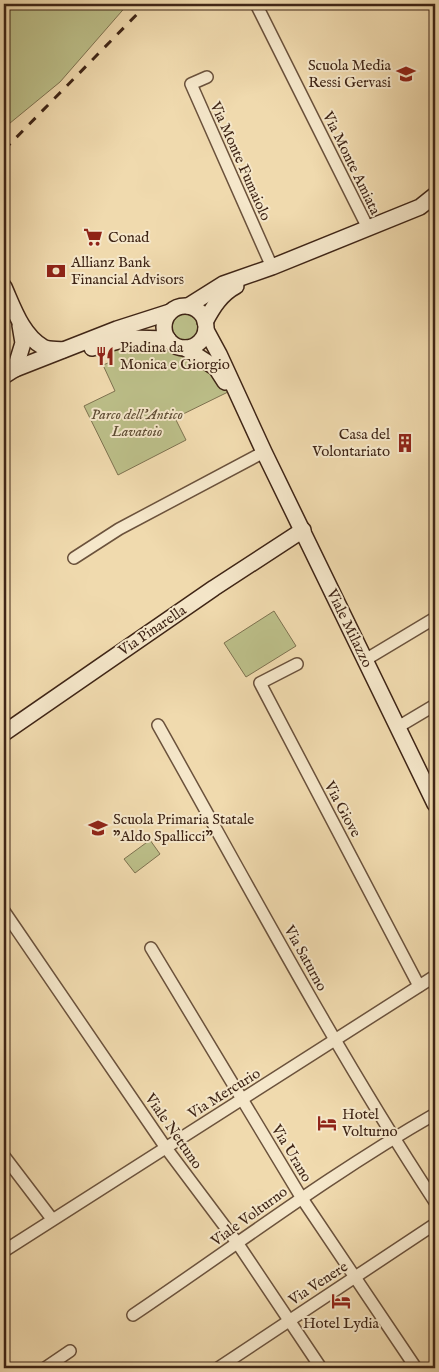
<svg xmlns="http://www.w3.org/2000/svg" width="439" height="1372" font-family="'IM FELL English',serif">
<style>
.green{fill:#bcbf89;stroke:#7e7250}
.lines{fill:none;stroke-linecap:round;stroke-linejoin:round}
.street-casing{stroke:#6b523c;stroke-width:14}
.secondary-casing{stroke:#3f2516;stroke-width:18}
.street{stroke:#f5e7ca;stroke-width:11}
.secondary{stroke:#f5e7ca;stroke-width:15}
.rail{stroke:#3f2516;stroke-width:3;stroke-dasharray:9 9;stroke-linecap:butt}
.labels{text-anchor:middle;stroke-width:4;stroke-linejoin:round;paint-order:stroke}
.poi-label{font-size:15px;fill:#3f2516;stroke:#f5e7ca;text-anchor:start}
.street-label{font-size:15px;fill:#3f2516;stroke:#f5e7ca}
.park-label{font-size:15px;font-style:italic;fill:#5e4c33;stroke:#f5e7ca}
</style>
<rect width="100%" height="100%" fill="#f0daae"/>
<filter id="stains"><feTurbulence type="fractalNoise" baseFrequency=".004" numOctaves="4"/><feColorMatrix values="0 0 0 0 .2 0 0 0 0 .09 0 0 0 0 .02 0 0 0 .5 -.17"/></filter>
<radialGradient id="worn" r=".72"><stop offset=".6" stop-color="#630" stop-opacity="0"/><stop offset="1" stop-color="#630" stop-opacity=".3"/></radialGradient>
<g class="green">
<path d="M4 4H128L60 82 4 128Z"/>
<circle cx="185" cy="328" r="15"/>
<path d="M150 343 199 364 217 376 228 392 175 418 186 440 118 475 84 406 115 391 103 365 113 361 108 348Z"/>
<path d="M274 611 296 646 246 677 224 643Z"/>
<path d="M150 840 160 854 135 873 124 859Z"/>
</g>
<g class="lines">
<g class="street-casing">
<g id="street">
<path d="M256 4 368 228"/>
<path d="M207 77 191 84 272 267"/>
<path d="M74 558 119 529 264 452"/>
<path d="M365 660 435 618"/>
<path d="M297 664 260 683 419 986"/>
<path d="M158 725C248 885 334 1048 435 1202"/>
<path d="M398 727 435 705"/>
<path d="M4 911 166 1148 238 1244 321 1368"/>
<path d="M151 948 301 1197 416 1368"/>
<path d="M4 1156 52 1219"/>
<path d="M4 1251 435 976"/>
<path d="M133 1315C234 1247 330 1174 435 1114"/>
<path d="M45 1368 70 1351"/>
<path d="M218 1368 435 1224"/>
</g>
</g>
<g class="secondary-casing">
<g id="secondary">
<path d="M4 287C13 307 22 335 43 347 48 350 57 349 63 350"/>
<path d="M188 306 223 284 272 267 420 207 435 195"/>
<circle cx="185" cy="327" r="21"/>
<path d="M205 322C213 307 221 294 236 286"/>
<path d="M206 330 219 354 264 452 435 804"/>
<path d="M92 348 130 338 168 339"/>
<path d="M185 348 216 368 225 382"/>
<path d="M15 369 23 343 20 325"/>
<path d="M4 376 15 369 117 329 170 312"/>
<path d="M4 733 214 588 303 530"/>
</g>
</g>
<use href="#street" class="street"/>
<use href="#secondary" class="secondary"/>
<path class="rail" d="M4 150 147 4"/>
</g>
<defs>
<g id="school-bare" transform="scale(1.5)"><path d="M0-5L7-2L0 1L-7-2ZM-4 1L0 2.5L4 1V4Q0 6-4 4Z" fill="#8f2418" stroke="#f5e7ca" stroke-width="2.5" paint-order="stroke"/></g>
<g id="supermarket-bare" transform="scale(1.5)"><path d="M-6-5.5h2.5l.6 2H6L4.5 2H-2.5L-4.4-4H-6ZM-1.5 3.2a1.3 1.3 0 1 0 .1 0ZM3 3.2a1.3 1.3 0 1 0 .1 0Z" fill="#8f2418" stroke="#f5e7ca" stroke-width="2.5" paint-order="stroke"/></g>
<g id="bank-bare" transform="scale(1.5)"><path d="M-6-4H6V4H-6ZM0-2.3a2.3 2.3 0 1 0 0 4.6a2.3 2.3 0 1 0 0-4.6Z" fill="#8f2418" stroke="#f5e7ca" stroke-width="2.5" paint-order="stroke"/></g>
<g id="restaurant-bare" transform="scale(1.5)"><path d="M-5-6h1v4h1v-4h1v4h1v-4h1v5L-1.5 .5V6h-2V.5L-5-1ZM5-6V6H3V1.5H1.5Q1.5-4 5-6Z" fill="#8f2418" stroke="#f5e7ca" stroke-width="2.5" paint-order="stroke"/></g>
<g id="building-bare" transform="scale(1.5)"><path d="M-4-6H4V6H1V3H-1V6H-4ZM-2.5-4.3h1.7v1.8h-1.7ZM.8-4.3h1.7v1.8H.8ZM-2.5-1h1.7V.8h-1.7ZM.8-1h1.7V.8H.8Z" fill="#8f2418" stroke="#f5e7ca" stroke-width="2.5" paint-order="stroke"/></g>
<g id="hotel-bare" transform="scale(1.5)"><path d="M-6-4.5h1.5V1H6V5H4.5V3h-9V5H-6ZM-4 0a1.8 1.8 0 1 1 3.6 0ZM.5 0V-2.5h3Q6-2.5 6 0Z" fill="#8f2418" stroke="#f5e7ca" stroke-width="2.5" paint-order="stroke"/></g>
</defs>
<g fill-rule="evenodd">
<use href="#school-bare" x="406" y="74"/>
<use href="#supermarket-bare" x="93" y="237"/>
<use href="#bank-bare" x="56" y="271"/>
<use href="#restaurant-bare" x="105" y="356"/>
<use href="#building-bare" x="405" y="443"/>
<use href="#school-bare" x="98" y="828"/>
<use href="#hotel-bare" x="327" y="1123"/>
<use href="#hotel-bare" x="341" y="1301"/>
</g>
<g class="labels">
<g class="poi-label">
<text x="391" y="70" text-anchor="end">Scuola Media<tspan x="391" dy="17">Ressi Gervasi</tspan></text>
<text x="108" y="242">Conad</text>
<text x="71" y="267">Allianz Bank<tspan x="71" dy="17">Financial Advisors</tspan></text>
<text x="120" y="352">Piadina da<tspan x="120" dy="17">Monica e Giorgio</tspan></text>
<text x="390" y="439" text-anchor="end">Casa del<tspan x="390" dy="17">Volontariato</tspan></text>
<text x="113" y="824">Scuola Primaria Statale<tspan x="113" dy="17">"Aldo Spallicci"</tspan></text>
<text x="342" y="1119">Hotel<tspan x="342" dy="17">Volturno</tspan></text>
<text x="341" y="1328" text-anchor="middle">Hotel Lydia</text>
</g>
<g class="street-label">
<text transform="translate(241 161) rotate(66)" y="5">Via Monte Fumaiolo</text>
<text transform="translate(352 163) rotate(64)" y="5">Via Monte Amiata</text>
<text transform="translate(350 628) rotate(64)" y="5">Viale Milazzo</text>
<text transform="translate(152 630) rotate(-34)" y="5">Via Pinarella</text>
<text transform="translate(343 809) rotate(62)" y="5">Via Giove</text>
<text transform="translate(306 958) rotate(61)" y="5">Via Saturno</text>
<text transform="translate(224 1093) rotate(-32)" y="5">Via Mercurio</text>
<text transform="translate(174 1131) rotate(55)" y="5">Viale Nettuno</text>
<text transform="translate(292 1153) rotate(59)" y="5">Via Urano</text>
<text transform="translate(249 1216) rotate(-36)" y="5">Viale Volturno</text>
<text transform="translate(318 1283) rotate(-33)" y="5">Via Venere</text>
</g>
<g class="park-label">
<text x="137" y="419">Parco dell'Antico<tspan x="137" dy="17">Lavatoio</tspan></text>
</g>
</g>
<rect width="439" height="1372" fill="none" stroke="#f0daae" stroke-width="20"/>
<rect x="5" y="5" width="429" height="1362" fill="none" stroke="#3f2516" stroke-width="2.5"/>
<rect x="10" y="10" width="419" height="1352" fill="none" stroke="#3f2516"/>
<rect width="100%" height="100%" filter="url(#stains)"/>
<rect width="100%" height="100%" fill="url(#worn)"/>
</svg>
